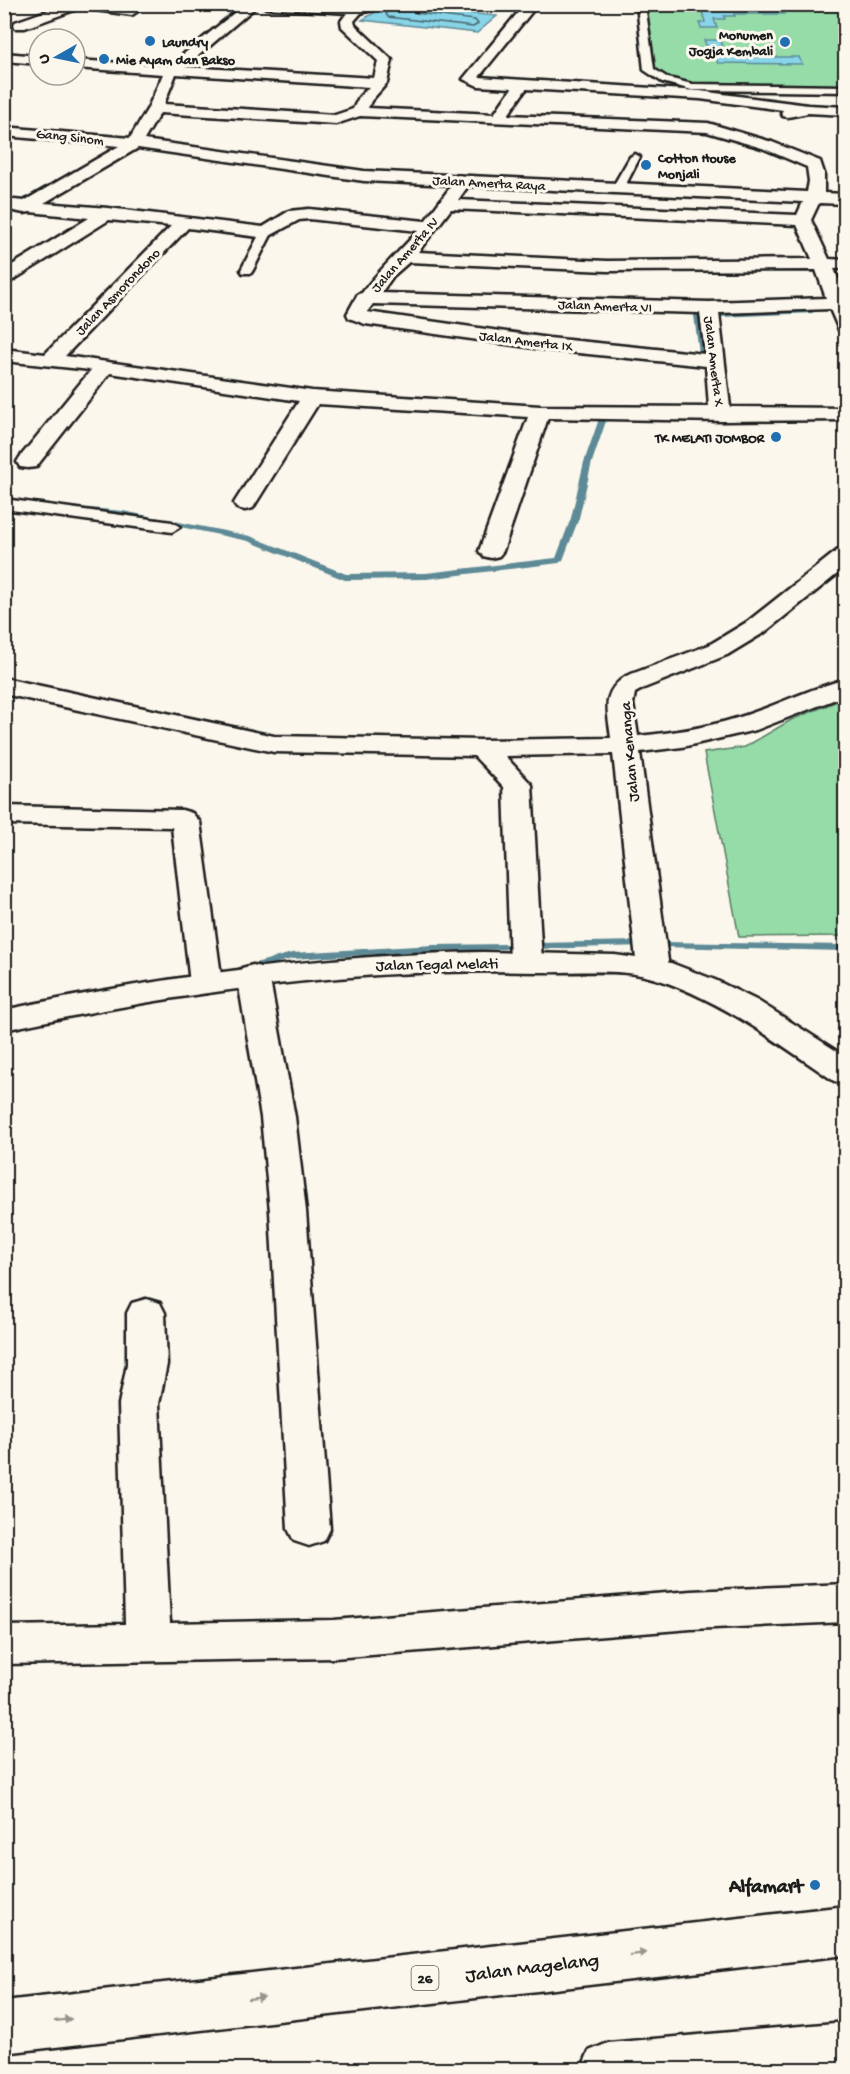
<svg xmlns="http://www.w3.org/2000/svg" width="850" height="2074" font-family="'Gochi Hand',sans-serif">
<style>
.green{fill:#96dca9;stroke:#597c62;stroke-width:1.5}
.water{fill:#88d4e8;stroke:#5d8a96;stroke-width:1.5}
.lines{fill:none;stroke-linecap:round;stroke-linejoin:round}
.shore{stroke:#47666e;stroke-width:1.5}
.stream{fill:#5d8a96;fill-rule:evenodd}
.service-casing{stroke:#1c1c1c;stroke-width:5}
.minor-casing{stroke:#1c1c1c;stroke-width:5}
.tertiary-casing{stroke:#1c1c1c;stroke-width:5}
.trunk-casing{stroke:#1c1c1c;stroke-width:5}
.service{fill:#fbf7ec;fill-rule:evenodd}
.minor{fill:#fbf7ec;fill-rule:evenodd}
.tertiary{fill:#fbf7ec;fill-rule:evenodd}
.trunk{fill:#fbf7ec;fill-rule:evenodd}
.oneway{fill:#97948e}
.poi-dot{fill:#1f6fb2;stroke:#fbf7ec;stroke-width:2}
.labels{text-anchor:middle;stroke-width:6;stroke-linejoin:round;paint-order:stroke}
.far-poi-label{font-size:14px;font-weight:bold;fill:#1c1c1c;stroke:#fbf7ec;text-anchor:start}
.far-street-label{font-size:14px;fill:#1c1c1c;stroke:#fbf7ec}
.shield{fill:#fbf7ec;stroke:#5f5e5a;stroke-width:1.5}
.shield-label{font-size:15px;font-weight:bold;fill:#1c1c1c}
.street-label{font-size:16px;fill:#1c1c1c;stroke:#fbf7ec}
.near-poi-label{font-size:20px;font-weight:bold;fill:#1c1c1c;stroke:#fbf7ec;text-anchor:end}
.near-street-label{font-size:20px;fill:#1c1c1c;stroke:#fbf7ec}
</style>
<rect width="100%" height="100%" fill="#fbf7ec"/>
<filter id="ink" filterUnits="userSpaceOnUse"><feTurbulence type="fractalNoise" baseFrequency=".0167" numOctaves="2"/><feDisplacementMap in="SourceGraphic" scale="12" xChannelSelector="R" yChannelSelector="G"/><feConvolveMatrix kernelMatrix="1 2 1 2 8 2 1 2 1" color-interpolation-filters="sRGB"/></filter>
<g filter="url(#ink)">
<g class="green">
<path d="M645 5H845V87L692 85 668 79 656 70Z"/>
<path d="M845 698V936L739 937 704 753 745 747 791 720Z"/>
</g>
<g class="water">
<path d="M387 5H389L497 16 477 33 362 20Z"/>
<path d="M701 8 781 9 784 14H734L735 16H724L725 19H714L717 28H701L699 23 705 22Z"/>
<path d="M704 40H720L725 51 746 54 748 57H799L802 64 718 63 712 48 707 47Z"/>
</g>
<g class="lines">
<path class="shore" d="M390 4 386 14 388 17 473 27 478 24 475 20 416 13 411 10 410 4"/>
<g class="stream">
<path d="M811 310 813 311V313L700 318 707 354 703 356 699 354 694 315Z"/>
<path d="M622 416V420L606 421 592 462 579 518 563 560 559 563 426 579 345 580 248 541 123 515 56 509 52 507 56 505 123 511 250 536 346 574 426 573 556 558 571 518 584 462 599 419 603 417Z"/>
<path d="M640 941 646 944 644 946 536 949 530 946 536 943Z"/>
<path d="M663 942 846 945V951L659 947 657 945Z"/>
<path d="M507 944 513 947 511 949 434 951 292 959 241 973 235 970 237 968 292 953 434 945Z"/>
</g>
<g class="service-casing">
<g id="service">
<path d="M637 4H645L654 69 668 78 692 84 846 86V92L692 90 662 82 644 70Z"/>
<path d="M635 154 640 157 624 188 618 191 614 190 612 188 630 157Z"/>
<path d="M266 230 272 233 253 270 251 273H243L241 270 260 233Z"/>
<path d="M4 499 172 522 180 527 172 532 4 509Z"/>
</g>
</g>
<g class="minor-casing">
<g id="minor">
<path d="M66 4C83 4 127 0 138 11L132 15 80 8 25 28H15L14 25 15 22Z"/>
<path d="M245 4H259L185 67 374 78 378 61 342 27 341 21 347 13 266 8 260 4H377L376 9 361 13 354 21 355 25 392 60 387 83 371 101 368 108 494 114 512 88 478 86 463 79 525 4H538L479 77 700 91 808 105 846 107V115L808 113 788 117 783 116 781 113 783 110 700 99 526 89 508 115 708 123 772 142 820 161 824 173V193L846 194V204L819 203 811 220 829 259 846 260V268L834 269 846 297V332L839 330 830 309 719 313 730 407 846 408V420L723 421 548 418 503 551 499 556 491 558 483 556 479 551 528 417 318 404 256 503 253 508 245 510 237 508 234 503 299 401 110 373 36 467 28 468 20 467 17 462 20 457 91 370 4 361V349L45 354 171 226 109 220 10 282 4 283V270L89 218 30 212 24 213 4 209V199L24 201 119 146 4 136V127L130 138 148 108 163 74 75 68V60L169 66ZM176 74 369 87 359 97 353 109 335 115 164 104ZM160 113 336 124 360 116 707 132 762 148 807 167 809 181 807 192 364 171 144 140ZM138 148 364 181 452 185 425 221 309 209 289 211 263 227 108 208 44 203ZM468 186 803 202 797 215 458 200ZM451 209 797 225 812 259 607 261 418 252ZM309 219 418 231C399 252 379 270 362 293L358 294 347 314 349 318 365 324 549 350 706 366 709 407 540 406 312 391 65 356 188 228 266 238 299 220ZM409 262 607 271 816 270 826 298 709 302 381 293 393 276ZM373 304 700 313 705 354 549 338 367 312Z"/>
<path d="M4 53 39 56V64L4 61Z"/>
<path d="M846 548V567L765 632 727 655 644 688 635 693 633 704 638 736C671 733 705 728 737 718 774 707 808 689 846 679V695L756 730 682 747 640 752 669 968 664 975 653 978 642 975 637 968 613 754 505 756 532 785 542 962 537 969 526 971 515 969 510 962 504 787 474 756 274 752 4 694V678L274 736 481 740 611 738C608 711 600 693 626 676L709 645 747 622 838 550Z"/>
<path d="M4 806 182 810 192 813 200 822 222 983 217 990 206 993 195 990 190 983 172 827 4 824Z"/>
<path d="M253 965 264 968 269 975 295 1117 306 1211 330 1529 324 1541 309 1546 294 1541 288 1529 270 1211 261 1117 237 975 242 968Z"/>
<path d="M146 1299 160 1303 165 1313 167 1364 159 1404 170 1623 334 1620 691 1591 846 1584V1622L691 1629 334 1658 4 1664V1626L125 1624 119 1404 127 1364V1313L132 1303Z"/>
</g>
</g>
<g class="tertiary-casing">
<path id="tertiary" d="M483 952 615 955 671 963 715 980 758 1001 846 1057V1084L834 1081C777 1042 720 999 653 978 620 968 574 973 540 972 358 967 182 992 4 1030V1010C164 976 320 955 483 952Z"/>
</g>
<g class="trunk-casing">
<g id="trunk">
<path d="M846 1906V1955L4 2053V2001Z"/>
<path d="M846 2022V2070H581L589 2051 608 2043Z"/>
</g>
</g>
<use href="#service" class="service"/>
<use href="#minor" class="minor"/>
<use href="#tertiary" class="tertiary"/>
<use href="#trunk" class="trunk"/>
</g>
<defs><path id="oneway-solid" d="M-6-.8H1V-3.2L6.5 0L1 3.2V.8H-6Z" transform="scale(1.5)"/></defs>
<g class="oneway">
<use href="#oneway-solid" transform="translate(638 1954) rotate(-7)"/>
<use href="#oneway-solid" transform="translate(256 1998) rotate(-7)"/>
<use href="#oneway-solid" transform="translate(63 2020) rotate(-7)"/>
</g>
</g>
<g class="poi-dot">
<circle cx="150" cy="41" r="6"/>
<circle cx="785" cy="42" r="6"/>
<circle cx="104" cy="59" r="6"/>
<circle cx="646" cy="165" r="6"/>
<circle cx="776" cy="437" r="6"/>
<circle cx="815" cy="1885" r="6"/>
</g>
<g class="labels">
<g class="far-poi-label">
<text x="773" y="39" text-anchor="end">Monumen<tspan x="773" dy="16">Jogja Kembali</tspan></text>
<text x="162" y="46">Laundry</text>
<text x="116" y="64">Mie Ayam dan Bakso</text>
<text x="658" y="162">Cotton House<tspan x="658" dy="16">Monjali</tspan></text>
<text x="764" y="442" text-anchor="end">TK MELATI JOMBOR</text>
</g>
<g class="far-street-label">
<text transform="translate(70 136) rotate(6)" y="5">Gang Sinom</text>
<text transform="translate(489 182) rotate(3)" y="5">Jalan Amerta Raya</text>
<text transform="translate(404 254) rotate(-49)" y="5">Jalan Amerta IV</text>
<text transform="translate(117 291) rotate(-46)" y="5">Jalan Asmorondono</text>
<text transform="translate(605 305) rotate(2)" y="5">Jalan Amerta VI</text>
<text transform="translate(526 340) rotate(7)" y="5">Jalan Amerta IX</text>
<text transform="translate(715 361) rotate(83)" y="5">Jalan Amerta X</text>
</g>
<rect class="shield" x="411.5" y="1966" width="27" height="24" rx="4.5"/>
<g class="shield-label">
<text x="425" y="1983">26</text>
</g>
<g class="street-label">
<text transform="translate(628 752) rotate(-95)" y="6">Jalan Kenanga</text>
<text transform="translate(437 963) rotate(-1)" y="6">Jalan Tegal Melati</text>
</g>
<g class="near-poi-label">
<text x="803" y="1892">Alfamart</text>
</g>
<g class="near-street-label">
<text transform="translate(532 1966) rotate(-7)" y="7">Jalan Magelang</text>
</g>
</g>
<rect width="850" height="2074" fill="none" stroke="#fbf7ec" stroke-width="24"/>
<rect x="12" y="12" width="826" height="2050" fill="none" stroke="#1c1c1c" stroke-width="2" filter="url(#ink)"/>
<g transform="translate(57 57) rotate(261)"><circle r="28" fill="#fbf7ec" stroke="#a29f99" stroke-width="1.5"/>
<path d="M0-4.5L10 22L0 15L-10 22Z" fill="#1f6fb2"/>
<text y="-9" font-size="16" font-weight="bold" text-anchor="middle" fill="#1c1c1c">U</text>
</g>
</svg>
